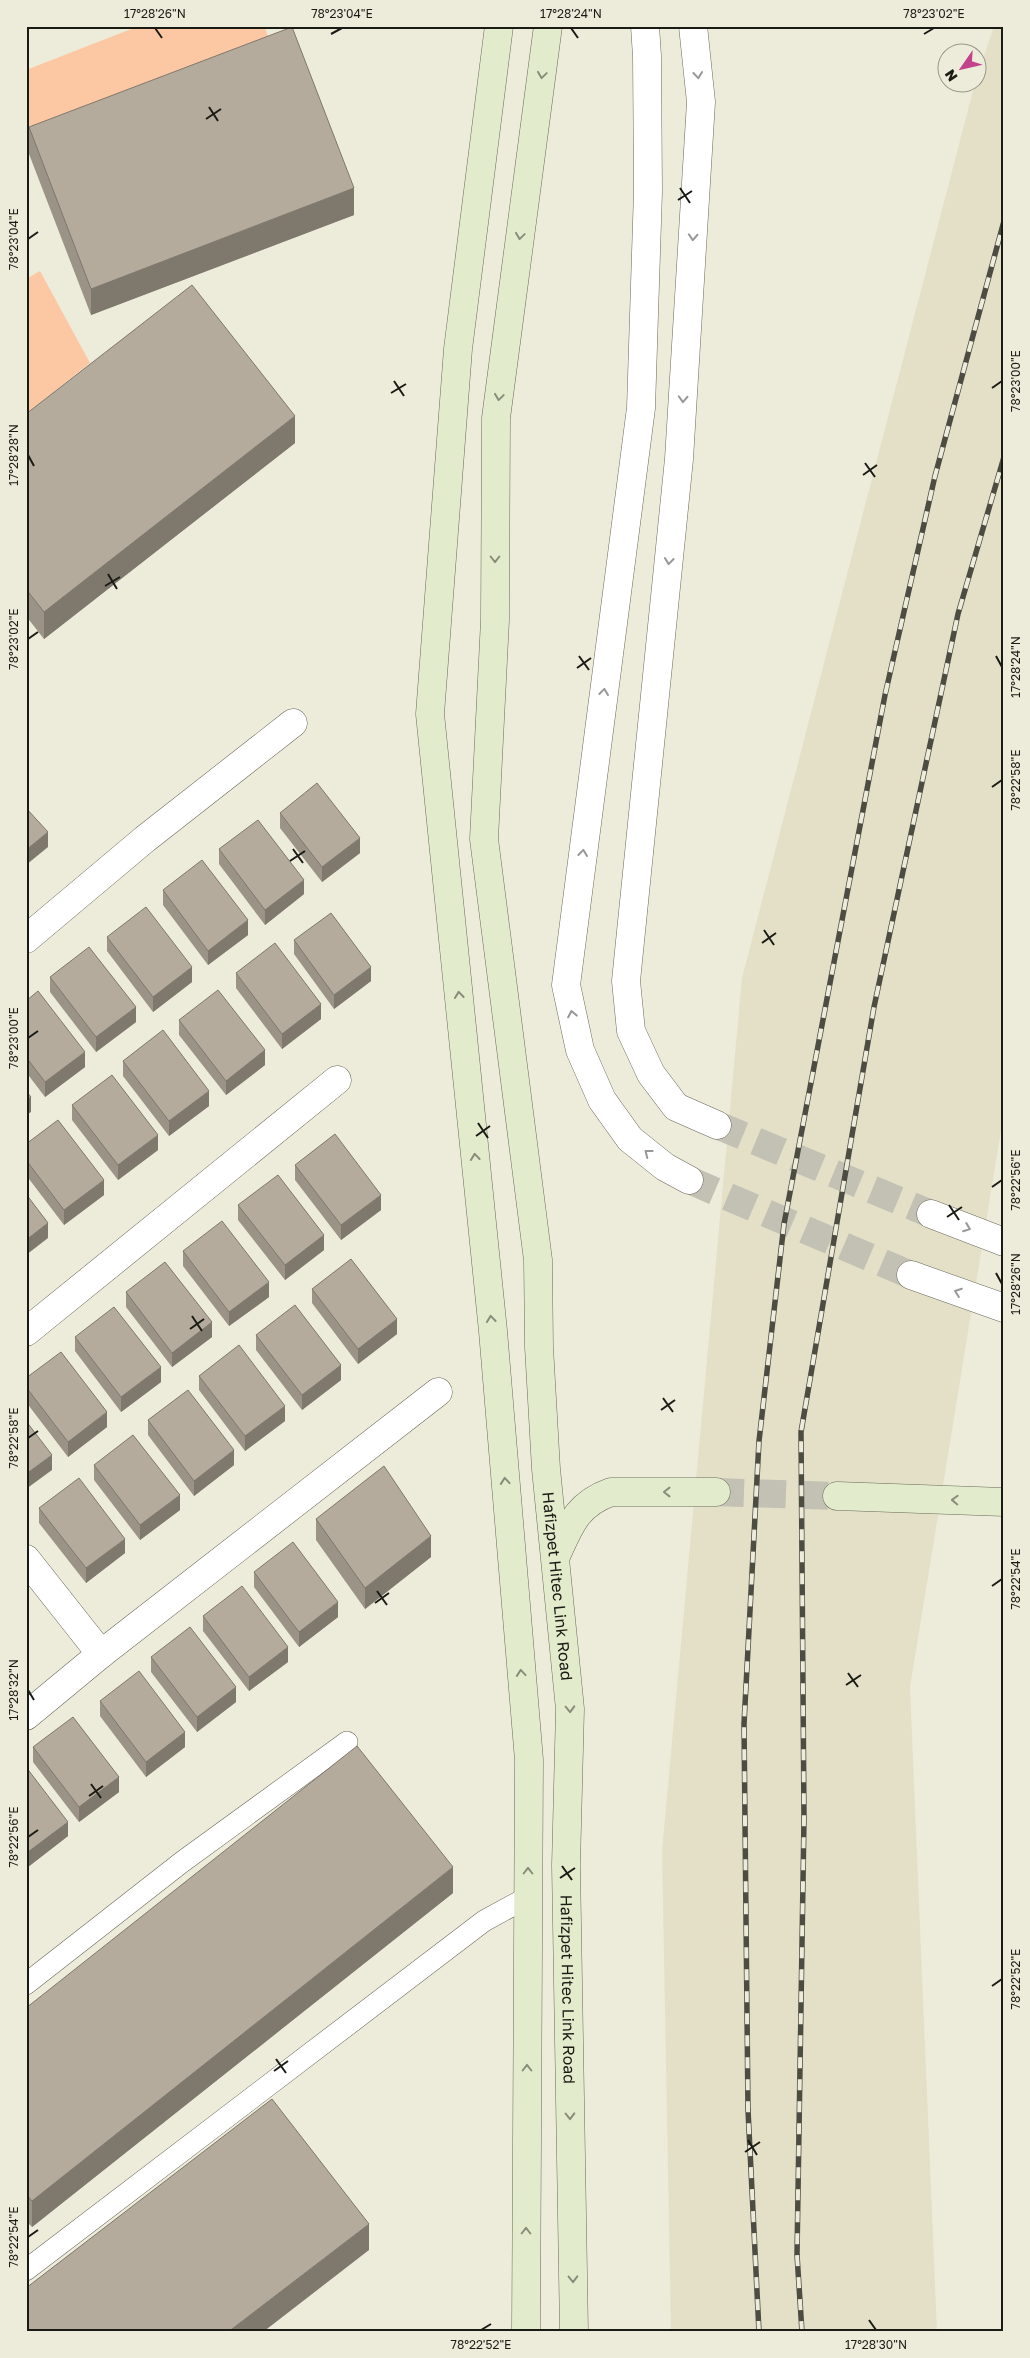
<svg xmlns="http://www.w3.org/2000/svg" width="1030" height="2358" font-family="'Golos Text',sans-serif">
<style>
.built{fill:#e3e0c7}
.green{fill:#fcc8a4}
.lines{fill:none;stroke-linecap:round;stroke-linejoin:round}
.tertiary-tunnel{stroke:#c3c1b3;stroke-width:28;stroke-dasharray:28 14;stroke-linecap:butt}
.secondary-tunnel{stroke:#c3c1b3;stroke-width:28;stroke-dasharray:28 14;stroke-linecap:butt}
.service-casing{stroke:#6b695a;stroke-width:22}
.minor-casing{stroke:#6b695a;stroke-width:29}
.tertiary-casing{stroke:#6b695a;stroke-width:29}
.secondary-casing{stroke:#6b695a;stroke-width:29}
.service{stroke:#fff;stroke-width:21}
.minor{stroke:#fff;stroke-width:28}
.tertiary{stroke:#fff;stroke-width:28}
.secondary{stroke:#e2eccc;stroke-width:28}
.rail-casing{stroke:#4c4c43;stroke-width:5.5}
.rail{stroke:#edebda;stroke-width:4;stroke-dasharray:11;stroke-linecap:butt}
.wall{fill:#9b9386}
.shaded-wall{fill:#7e786d}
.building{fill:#b4ab9c;stroke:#7e786d}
.oneway{stroke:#888e7a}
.oneway2{stroke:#989896}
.ticks{fill:none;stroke:#1b1b15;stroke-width:2}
.labels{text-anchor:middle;stroke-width:4;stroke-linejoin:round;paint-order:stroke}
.street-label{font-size:16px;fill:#1b1b15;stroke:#edebda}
.neatline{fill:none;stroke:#1b1b15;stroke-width:2}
.ticks-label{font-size:12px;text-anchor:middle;fill:#1b1b15}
</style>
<rect width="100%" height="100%" fill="#edebda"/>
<path class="built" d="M994 26H1004V1112L910 1687 937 2332H671L662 1851 742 978 975 83 978 82V74Z"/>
<g class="green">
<path d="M139 26H264L273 48 26 143V70Z"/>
<path d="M40 271 90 363 26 414V279Z"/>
</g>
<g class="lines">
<g class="tertiary-tunnel">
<path d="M717 1125 931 1214"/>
<path d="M689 1180 911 1275"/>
</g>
<path class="secondary-tunnel" d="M716 1492 837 1496"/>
<g class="service-casing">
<g id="service">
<path d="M26 1984 182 1862 347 1742"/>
<path d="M26 2270 484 1921 528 1897"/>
</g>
</g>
<g class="minor-casing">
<g id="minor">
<path d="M26 939 145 839 293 723"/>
<path d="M26 1332 337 1080"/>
<path d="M26 1559 101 1654"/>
<path d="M26 1716 101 1654 438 1392"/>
</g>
</g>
<g class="tertiary-casing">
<g id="tertiary">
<path d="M645 26 647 56 648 191 641 408 566 985 580 1050 602 1100 630 1139 665 1167 689 1180"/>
<path d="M693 26 701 102 679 459 626 981 631 1031 651 1074 676 1107 717 1125"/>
<path d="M931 1214 1004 1242"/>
<path d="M911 1275 1004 1308"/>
</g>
</g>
<g class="secondary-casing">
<g id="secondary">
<path d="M499 26 458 349 430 714 493 1331 529 1760 526 2332"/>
<path id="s1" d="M548 26 496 418 495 620 484 839 538 1260 539 1347 546 1469 570 1709 566 1865 574 2332"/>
<path d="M837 1496 1004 1502"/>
<path d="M556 1556C570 1525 577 1504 611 1492H716"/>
</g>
</g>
<use href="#service" class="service"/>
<use href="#minor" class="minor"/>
<use href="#tertiary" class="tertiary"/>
<use href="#secondary" class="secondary"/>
<g class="rail-casing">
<g id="rail">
<path d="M759 2332 748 2110 744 1724 759 1441 784 1224 885 695 935 476 1004 221"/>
<path d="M802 2332 797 2255 804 1819 801 1432 874 1007 958 614 1004 457"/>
</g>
</g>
<use href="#rail" class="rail"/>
</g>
<g class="wall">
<path d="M29 127 354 215 91 315 29 154Z"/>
<path d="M26 414 295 443 44 639 26 616Z"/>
<path d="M280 813 360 853 322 882 280 828Z"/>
<path d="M219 849 304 894 265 925 219 864Z"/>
<path d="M163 890 248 935 208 965 163 905Z"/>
<path d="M107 937 192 982 153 1012 107 951Z"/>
<path d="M294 940 371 981 334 1009 294 954Z"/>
<path d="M236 973 321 1019 282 1049 236 988Z"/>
<path d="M50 977 136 1022 96 1052 50 992Z"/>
<path d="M26 1001 85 1067 45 1097 26 1072Z"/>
<path d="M179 1020 265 1065 226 1095 179 1035Z"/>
<path d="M123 1061 209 1106 169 1136 123 1076Z"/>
<path d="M72 1105 158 1150 118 1180 72 1120Z"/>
<path d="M26 1144 104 1195 64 1225 26 1175Z"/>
<path d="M295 1165 381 1210 341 1240 295 1180Z"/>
<path d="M238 1205 324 1250 285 1280 238 1220Z"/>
<path d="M183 1251 269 1297 229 1326 183 1266Z"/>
<path d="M312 1289 397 1334 358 1364 312 1303Z"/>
<path d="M126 1292 212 1337 172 1367 126 1307Z"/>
<path d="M256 1335 341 1380 302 1410 256 1350Z"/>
<path d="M75 1337 161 1382 121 1412 75 1351Z"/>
<path d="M199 1376 285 1421 245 1451 199 1390Z"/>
<path d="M26 1378 107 1427 68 1457 26 1402Z"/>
<path d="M148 1420 234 1465 194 1496 148 1435Z"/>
<path d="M94 1465 180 1510 140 1540 94 1480Z"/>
<path d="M39 1508 125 1553 86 1583 39 1523Z"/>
<path d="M316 1519 431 1557 365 1609 316 1540Z"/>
<path d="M254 1572 338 1617 299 1647 254 1587Z"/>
<path d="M203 1616 288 1662 249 1691 203 1631Z"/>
<path d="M151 1657 236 1702 197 1732 151 1672Z"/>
<path d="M100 1701 185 1747 146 1777 100 1716Z"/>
<path d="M33 1747 119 1792 79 1822 33 1762Z"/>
<path d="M26 1767 68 1836 28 1867 26 1864Z"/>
<path d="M453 1893 32 2227 26 2221V2008Z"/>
</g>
<g class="shaded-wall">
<path d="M354 188V215L91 315V289Z"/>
<path d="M295 416V443L44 639V612Z"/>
<path d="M48 832V847L26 865V850Z"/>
<path d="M360 838V853L322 882V867Z"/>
<path d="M304 880V894L265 925V910Z"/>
<path d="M248 920V935L208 965V951Z"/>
<path d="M192 967V982L153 1012V997Z"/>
<path d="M371 967V981L334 1009V995Z"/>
<path d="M321 1004V1019L282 1049V1034Z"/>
<path d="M136 1007V1022L96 1052V1037Z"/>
<path d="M265 1050V1065L226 1095V1081Z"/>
<path d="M85 1052V1067L45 1097V1082Z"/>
<path d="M209 1091V1106L169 1136V1121Z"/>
<path d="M31 1097V1112L26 1115V1100Z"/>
<path d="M158 1135V1150L118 1180V1165Z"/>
<path d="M104 1180V1195L64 1225V1210Z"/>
<path d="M381 1195V1210L341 1240V1225Z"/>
<path d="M48 1223V1238L26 1255V1240Z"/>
<path d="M324 1235V1250L285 1280V1265Z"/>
<path d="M269 1282V1297L229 1326V1312Z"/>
<path d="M397 1319V1334L358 1364V1349Z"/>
<path d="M212 1322V1337L172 1367V1353Z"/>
<path d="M341 1365V1380L302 1410V1395Z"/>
<path d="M161 1367V1382L121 1412V1397Z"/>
<path d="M285 1406V1421L245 1451V1436Z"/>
<path d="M107 1412V1427L68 1457V1442Z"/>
<path d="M234 1450V1465L194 1496V1481Z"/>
<path d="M52 1455V1470L26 1489V1474Z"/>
<path d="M180 1495V1510L140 1540V1525Z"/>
<path d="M431 1536V1557L365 1609V1588Z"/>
<path d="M125 1539V1553L86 1583V1568Z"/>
<path d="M338 1602V1617L299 1647V1632Z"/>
<path d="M288 1647V1662L249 1691V1677Z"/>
<path d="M236 1687V1702L197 1732V1717Z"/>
<path d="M185 1732V1747L146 1777V1762Z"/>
<path d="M119 1777V1792L79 1822V1807Z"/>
<path d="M68 1822V1836L28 1867V1852Z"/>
<path d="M453 1867V1893L32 2227V2201Z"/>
<path d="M369 2224V2250L263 2332H228Z"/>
</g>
<g class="building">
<path d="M292 27 354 188 91 289 29 127Z"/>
<path d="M192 285 295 416 44 612 26 589V414Z"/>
<path d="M317 783 360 838 322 867 280 813Z"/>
<path d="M26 808 48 832 26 850Z"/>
<path d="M258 820 304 880 265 910 219 849Z"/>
<path d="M202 860 248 920 208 951 163 890Z"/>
<path d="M146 907 192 967 153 997 107 937Z"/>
<path d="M331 913 371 967 334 995 294 940Z"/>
<path d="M275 943 321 1004 282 1034 236 973Z"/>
<path d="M89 947 136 1007 96 1037 50 977Z"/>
<path d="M218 990 265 1050 226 1081 179 1020Z"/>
<path d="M38 991 85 1052 45 1082 26 1057V1001Z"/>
<path d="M163 1030 209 1091 169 1121 123 1061Z"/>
<path d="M112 1075 158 1135 118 1165 72 1105Z"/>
<path d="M26 1091 31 1097 26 1100Z"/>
<path d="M58 1120 104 1180 64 1210 26 1160V1144Z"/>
<path d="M335 1134 381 1195 341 1225 295 1165Z"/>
<path d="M278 1175 324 1235 285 1265 238 1205Z"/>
<path d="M26 1194 48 1223 26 1240Z"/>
<path d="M222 1221 269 1282 229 1312 183 1251Z"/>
<path d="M351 1259 397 1319 358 1349 312 1289Z"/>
<path d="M165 1262 212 1322 172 1353 126 1292Z"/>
<path d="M295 1305 341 1365 302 1395 256 1335Z"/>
<path d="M114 1307 161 1367 121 1397 75 1337Z"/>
<path d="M239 1345 285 1406 245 1436 199 1376Z"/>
<path d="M61 1352 107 1412 68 1442 26 1387V1378Z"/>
<path d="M188 1390 234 1450 194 1481 148 1420Z"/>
<path d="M26 1421 52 1455 26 1474Z"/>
<path d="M133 1435 180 1495 140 1525 94 1465Z"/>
<path d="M384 1466 431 1536 365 1588 316 1519Z"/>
<path d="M79 1478 125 1539 86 1568 39 1508Z"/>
<path d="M293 1542 338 1602 299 1632 254 1572Z"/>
<path d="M242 1586 288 1647 249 1677 203 1616Z"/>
<path d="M190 1627 236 1687 197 1717 151 1657Z"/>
<path d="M139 1671 185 1732 146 1762 100 1701Z"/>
<path d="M73 1717 119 1777 79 1807 33 1747Z"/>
<path d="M357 1746 453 1867 32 2201 26 2194V2008Z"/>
<path d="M26 1767 68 1822 28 1852 26 1849Z"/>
<path d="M272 2099 369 2224 228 2332H26V2288Z"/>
</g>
<defs><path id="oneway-chevron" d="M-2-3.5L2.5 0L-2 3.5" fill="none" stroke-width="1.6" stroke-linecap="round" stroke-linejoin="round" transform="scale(1.25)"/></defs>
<g class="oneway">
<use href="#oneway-chevron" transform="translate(542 75) rotate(98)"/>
<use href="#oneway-chevron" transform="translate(520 236) rotate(98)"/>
<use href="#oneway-chevron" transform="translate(499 397) rotate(98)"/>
<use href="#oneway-chevron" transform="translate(495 559) rotate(90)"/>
<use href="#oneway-chevron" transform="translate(459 995) rotate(-96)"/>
<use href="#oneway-chevron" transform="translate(475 1157) rotate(-96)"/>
<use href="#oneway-chevron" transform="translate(491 1319) rotate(-96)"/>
<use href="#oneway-chevron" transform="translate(505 1481) rotate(-95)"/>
<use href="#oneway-chevron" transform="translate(667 1492) rotate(-180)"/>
<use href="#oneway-chevron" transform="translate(955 1500) rotate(-178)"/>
<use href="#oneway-chevron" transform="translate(521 1673) rotate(-95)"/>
<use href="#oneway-chevron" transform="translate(570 1709) rotate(88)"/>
<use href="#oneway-chevron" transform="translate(528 1871) rotate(-90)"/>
<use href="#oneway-chevron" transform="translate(527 2068) rotate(-90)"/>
<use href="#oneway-chevron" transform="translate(570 2116) rotate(89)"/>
<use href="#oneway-chevron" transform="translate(526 2231) rotate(-90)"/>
<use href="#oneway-chevron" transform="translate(573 2279) rotate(89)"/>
</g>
<g class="oneway2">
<use href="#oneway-chevron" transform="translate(698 75) rotate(84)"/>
<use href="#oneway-chevron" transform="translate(693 237) rotate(93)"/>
<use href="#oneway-chevron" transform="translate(683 399) rotate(93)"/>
<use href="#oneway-chevron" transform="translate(669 561) rotate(96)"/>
<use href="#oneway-chevron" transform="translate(604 692) rotate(-83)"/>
<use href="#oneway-chevron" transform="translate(583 853) rotate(-83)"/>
<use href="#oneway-chevron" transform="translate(572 1014) rotate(-101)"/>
<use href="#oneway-chevron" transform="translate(648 1153) rotate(-142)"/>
<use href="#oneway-chevron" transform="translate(967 1228) rotate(21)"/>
<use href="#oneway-chevron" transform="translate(958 1292) rotate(-160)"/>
</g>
<path class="ticks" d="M155 28 162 38M571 28 578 38M331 34 342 28M924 34 934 28M209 107 218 121M206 119 221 109M680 188 690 203M678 200 692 191M28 239 38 232M394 381 404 396M992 388 1002 381M391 393 406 384M28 455 34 466M865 463 875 477M863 475 877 465M108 574 117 589M105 586 120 577M28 639 38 632M579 656 589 670M996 656 1002 667M577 668 591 658M992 787 1002 780M293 849 303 863M290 861 305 851M764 930 774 945M762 943 776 933M28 1038 38 1031M478 1123 488 1138M476 1136 490 1126M992 1187 1002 1180M949 1205 959 1220M947 1217 962 1207M996 1273 1002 1284M192 1316 202 1331M190 1329 204 1319M663 1398 673 1412M661 1410 675 1400M28 1438 38 1431M992 1586 1002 1579M377 1591 387 1605M375 1603 389 1593M848 1673 858 1687M846 1685 861 1675M28 1690 34 1700M91 1784 101 1798M89 1796 103 1786M28 1837 38 1830M562 1866 572 1880M560 1878 575 1868M992 1986 1002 1979M276 2059 286 2073M274 2071 288 2061M748 2140 757 2155M745 2152 760 2142M28 2237 38 2230M869 2320 876 2330M481 2330 491 2324"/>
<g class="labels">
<g class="street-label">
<text dy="6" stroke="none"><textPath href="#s1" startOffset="1568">Hafizpet Hitec Link Road</textPath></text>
<text dy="6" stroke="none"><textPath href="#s1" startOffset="1972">Hafizpet Hitec Link Road</textPath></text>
</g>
</g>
<rect width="1030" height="2358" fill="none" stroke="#edebda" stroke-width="55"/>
<g transform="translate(962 68) rotate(236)"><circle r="24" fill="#edebda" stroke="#99988b"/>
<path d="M0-4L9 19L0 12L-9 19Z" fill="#c2428d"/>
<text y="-8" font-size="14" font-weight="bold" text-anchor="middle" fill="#1b1b15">N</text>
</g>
<rect x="28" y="28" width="974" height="2302" class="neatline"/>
<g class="ticks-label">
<text x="155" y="18">17°28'26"N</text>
<text x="342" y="18">78°23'04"E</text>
<text x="571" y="18">17°28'24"N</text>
<text x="934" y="18">78°23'02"E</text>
<text transform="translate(14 239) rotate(-90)" y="4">78°23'04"E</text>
<text transform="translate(1016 381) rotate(-90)" y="4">78°23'00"E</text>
<text transform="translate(14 455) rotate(-90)" y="4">17°28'28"N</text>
<text transform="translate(14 639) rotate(-90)" y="4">78°23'02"E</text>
<text transform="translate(1016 667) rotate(-90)" y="4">17°28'24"N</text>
<text transform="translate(1016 780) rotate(-90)" y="4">78°22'58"E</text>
<text transform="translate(14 1038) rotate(-90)" y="4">78°23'00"E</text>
<text transform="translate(1016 1180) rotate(-90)" y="4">78°22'56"E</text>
<text transform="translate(1016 1284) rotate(-90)" y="4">17°28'26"N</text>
<text transform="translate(14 1438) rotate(-90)" y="4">78°22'58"E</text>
<text transform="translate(1016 1579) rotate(-90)" y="4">78°22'54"E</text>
<text transform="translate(14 1690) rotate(-90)" y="4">17°28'32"N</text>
<text transform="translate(14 1837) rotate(-90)" y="4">78°22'56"E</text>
<text transform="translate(1016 1979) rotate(-90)" y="4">78°22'52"E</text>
<text transform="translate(14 2237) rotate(-90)" y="4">78°22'54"E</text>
<text x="481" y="2349">78°22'52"E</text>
<text x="876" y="2349">17°28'30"N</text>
</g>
</svg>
